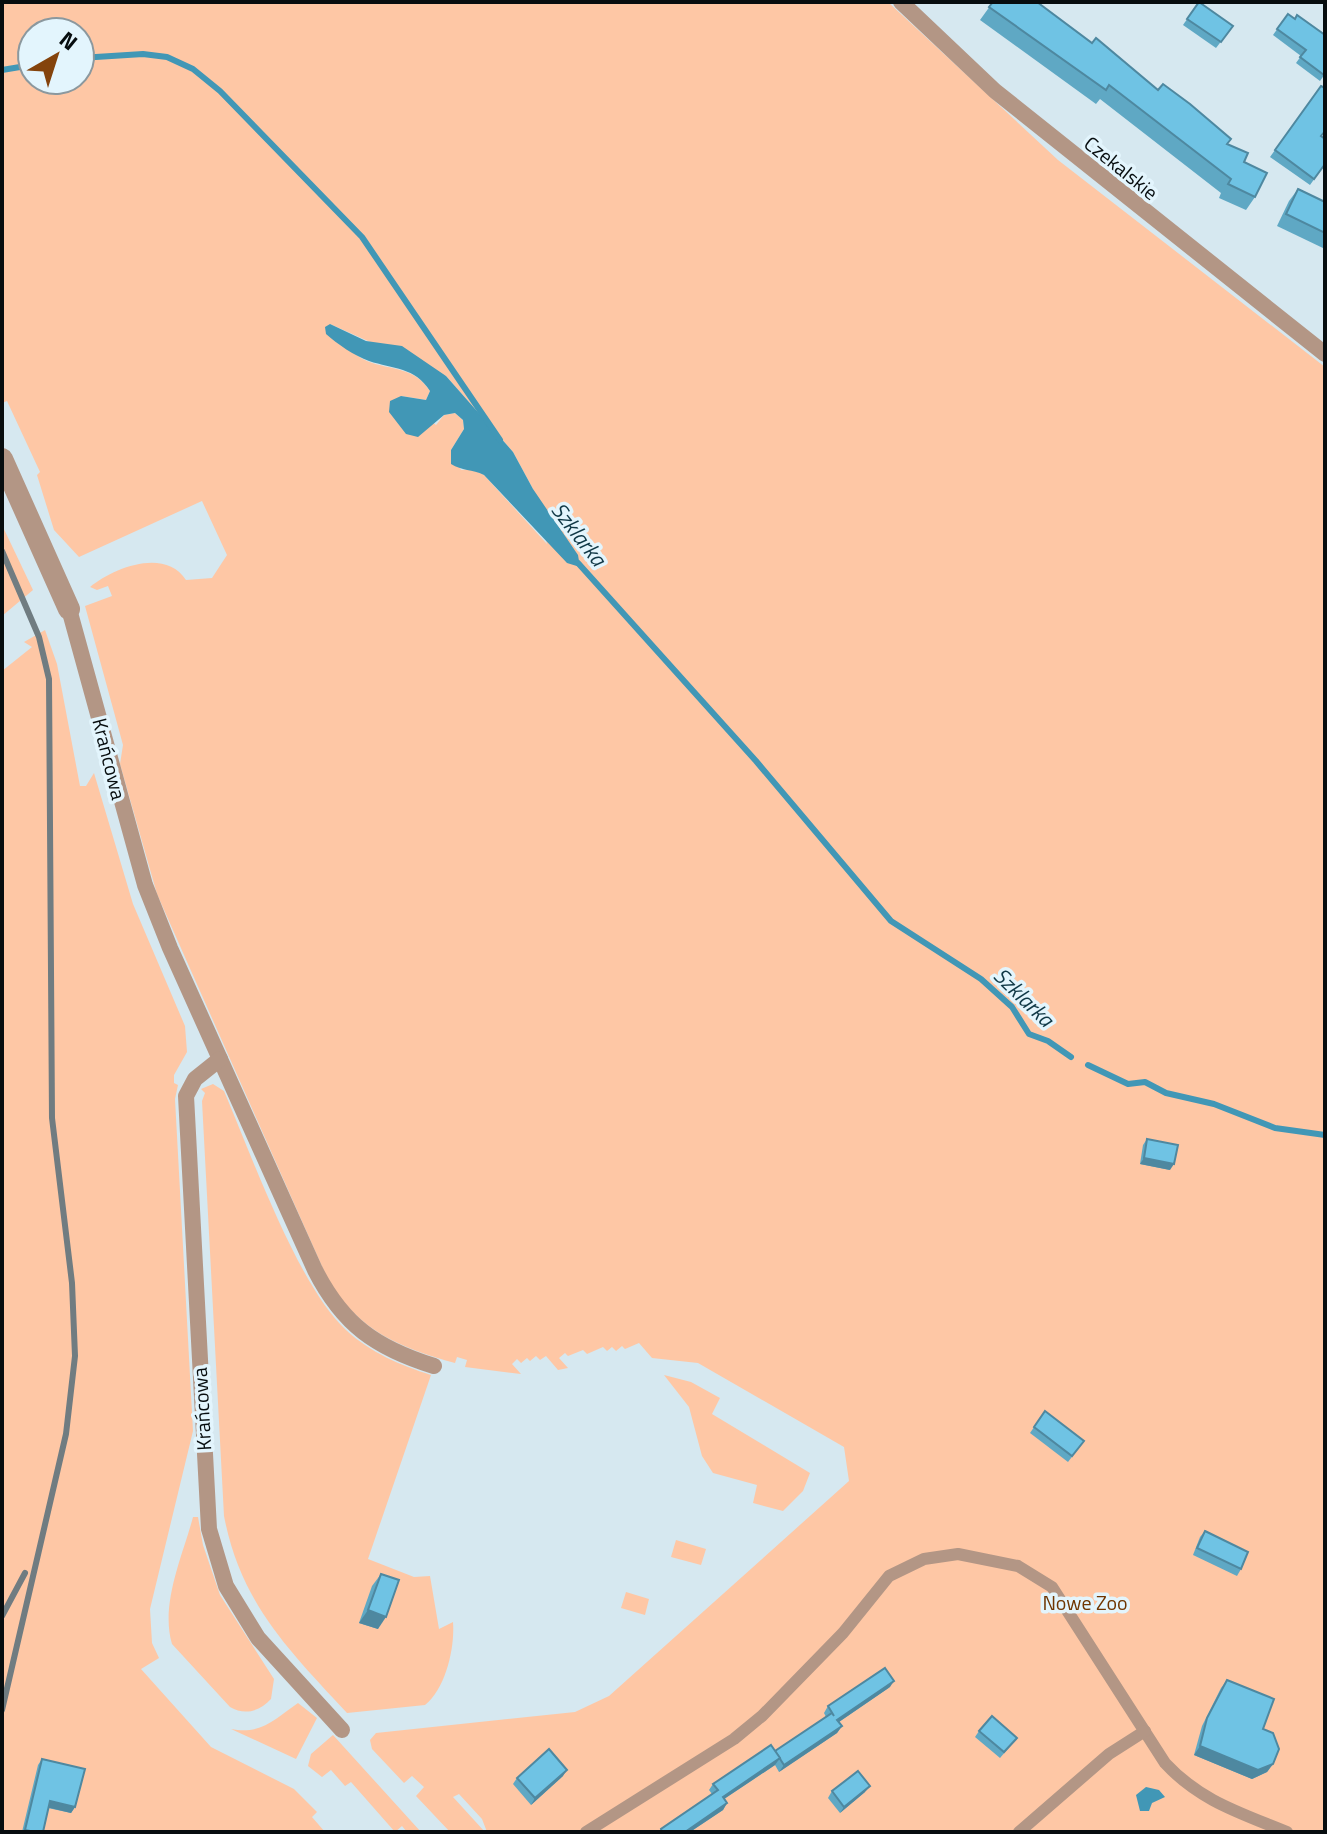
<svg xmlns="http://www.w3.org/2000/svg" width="1327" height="1834" font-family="'Titillium Web',sans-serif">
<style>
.green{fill:#fec7a5;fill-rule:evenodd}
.water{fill:#4197b6}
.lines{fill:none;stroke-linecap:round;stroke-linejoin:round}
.stream{stroke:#4197b6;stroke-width:6}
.pedestrian{stroke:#b39685;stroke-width:12}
.minor{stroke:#b39685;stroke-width:16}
.tertiary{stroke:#b39685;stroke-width:22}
.rail{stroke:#707c81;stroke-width:6}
.wall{fill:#5fa8c4}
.shaded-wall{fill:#4e88a0}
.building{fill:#6fc3e4;stroke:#4e88a0;stroke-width:2}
.labels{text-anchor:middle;stroke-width:7;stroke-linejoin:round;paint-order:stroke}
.street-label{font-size:20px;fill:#070d0f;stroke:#e3f5fd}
.park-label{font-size:20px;fill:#6f3501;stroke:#e3f5fd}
.water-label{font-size:22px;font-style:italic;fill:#103846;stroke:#e3f5fd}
</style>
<rect width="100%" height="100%" fill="#d6e8f0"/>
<g class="green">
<path d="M2 2H888L1058 160 1325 367V1832H487L482 1819 459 1794 453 1797 485 1832H450L416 1796 424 1787 412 1776 404 1783 372 1749 370 1740 376 1733 575 1712 609 1696 849 1481 844 1447 698 1363 652 1358 639 1343 625 1349 622 1346 616 1351 612 1347 607 1351 603 1347 587 1354 583 1350 568 1356 565 1353 559 1358 568 1368 558 1370 546 1356 540 1360 536 1356 530 1361 527 1358 521 1363 517 1359 512 1364 521 1374 465 1367 467 1360 457 1357 455 1363C401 1348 360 1332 328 1280L157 894 120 764 123 745 85 606 112 596 108 586 97 590 90 587C113 568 165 547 186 580L212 578 227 555 202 501 79 557 54 530 37 475 40 472 7 401 2 403ZM32 32H80V80H32ZM330 324 446 376 513 452 533 489 547 544 484 475 472 469 461 470 451 450 464 429 463 420 455 413 444 415 436 425 401 396 426 400 430 391C414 366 392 371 367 361 350 354 341 338 330 324Z"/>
<path d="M2 525 33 590 2 616Z"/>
<path d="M45 630 57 664 80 786H86L94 773 133 904 185 1026 187 1052 174 1075V1083L178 1085 175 1099 193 1431 150 1609 152 1643 159 1658 141 1669 211 1747 294 1789 317 1812 312 1817 325 1832H2V671L32 647 24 642Z"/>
<path d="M213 1084 224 1091C251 1154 298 1286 346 1330 371 1353 400 1365 431 1375L368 1559 414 1577 430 1576 439 1629 453 1622C455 1647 446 1688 425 1705L347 1713C289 1650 241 1604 224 1516L202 1101 205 1093 201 1089Z"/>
<path d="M664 1375 691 1382 720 1398 712 1414 810 1473 803 1491 783 1511 753 1503 757 1485 713 1473 702 1456 689 1407Z"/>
<path d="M193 1517H198L203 1545 220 1595 274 1679 271 1699C260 1711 245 1716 230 1707L172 1644C160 1604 183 1555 193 1517Z"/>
<path d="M676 1540 706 1549 701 1565 671 1557Z"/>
<path d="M626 1592 649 1599 645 1615 621 1608Z"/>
<path d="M298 1703 317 1718 296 1759 231 1729C261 1735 275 1719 298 1703Z"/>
<path d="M333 1735 421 1832H407L402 1826 395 1832 351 1782 345 1786 331 1770 322 1777 308 1766 311 1754Z"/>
</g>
<g class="water">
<path d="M330 324 366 341 402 346 446 376 513 452 533 489 578 555 580 567 567 563 484 475C472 469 462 471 451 464V450L464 429 463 420 455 413 444 415 418 437 406 434 389 412 390 401 401 396 426 400 430 391C415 367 393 369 369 361 355 356 337 344 326 334L325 327Z"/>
<path d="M1146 1787 1159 1790 1165 1797 1152 1803 1149 1811H1140L1136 1795Z"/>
</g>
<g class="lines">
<g class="stream">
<path d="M80 58 143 54 167 57 193 69 220 91 362 237 500 440"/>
<path d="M2 70 32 65"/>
<path d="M578 563 756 761 891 921 981 979 1012 1007 1029 1034 1048 1041 1071 1057"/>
<path d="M1088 1065 1128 1084 1145 1082 1166 1093 1214 1104 1275 1128 1325 1135"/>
</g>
<g class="pedestrian">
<path d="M586 1832 734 1739 762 1716 843 1633 889 1576 924 1559 958 1554 1018 1566 1052 1587 1165 1763C1200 1801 1241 1813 1287 1832"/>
<path d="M1019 1832 1109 1754 1145 1731"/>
</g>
<g class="minor">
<path d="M901 2 995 91 1325 354"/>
<path d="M69 609 145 885 170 948 315 1270C343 1325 376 1348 434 1366"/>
<path d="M220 1059 195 1079 186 1096 209 1529 226 1586 258 1638 342 1730"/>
</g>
<path class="tertiary" d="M2 459 69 609"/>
<g class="rail">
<path d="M2 551 39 637 49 679 52 1118 72 1283 75 1356 66 1434 2 1710"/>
<path d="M2 1616 25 1573"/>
</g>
</g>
<g class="wall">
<path d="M993 2 1158 90 1227 144 1244 162 1255 197 1246 210 1219 198 1221 193 1100 99 1096 104 980 20Z"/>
<path d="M1199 2 1233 26 1216 48 1183 25Z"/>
<path d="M1288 14 1325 74 1320 81 1296 63 1301 56 1273 35Z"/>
<path d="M1321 86V136L1325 164 1310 185 1270 157Z"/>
<path d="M1298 189 1325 202V249L1277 226 1289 201Z"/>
<path d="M1147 1139 1170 1170 1140 1164 1143 1145Z"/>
<path d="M1045 1411 1084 1441 1068 1462 1030 1433Z"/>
<path d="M1205 1531 1241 1569 1237 1576 1193 1555 1200 1537Z"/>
<path d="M381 1574 378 1629 359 1623 372 1586Z"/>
<path d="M1227 1680 1263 1729 1273 1764 1267 1772 1252 1779 1194 1755 1202 1726 1221 1688Z"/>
<path d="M890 1687 839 1722 842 1726 837 1733 779 1772 775 1765 724 1799 727 1803 723 1810 690 1832H659L661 1829 712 1794 709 1790 713 1784 775 1751 826 1717 824 1713 828 1706Z"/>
<path d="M979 1731 1012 1744 1000 1758 975 1737Z"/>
<path d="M42 1759 75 1807 71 1813 48 1808 43 1832H22L38 1765Z"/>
<path d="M563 1776 531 1805 513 1784 517 1778Z"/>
<path d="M832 1791 865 1792 840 1813 828 1798Z"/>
</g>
<g class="shaded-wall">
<path d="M1144 1158 1174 1164 1170 1170 1140 1164Z"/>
<path d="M368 1610 386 1617 378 1629 359 1623Z"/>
<path d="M894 1681 890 1687 833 1726 837 1720Z"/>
<path d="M842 1726 837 1733 779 1772 784 1765Z"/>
<path d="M1200 1746 1273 1764 1267 1772 1252 1779 1194 1755Z"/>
<path d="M780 1758 775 1765 718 1803 723 1797Z"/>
<path d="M567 1770 563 1776 531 1805 535 1798Z"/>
<path d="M870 1786 865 1792 840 1813 844 1807Z"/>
<path d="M50 1801 75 1807 71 1813 46 1807Z"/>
<path d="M727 1803 723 1810 690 1832H685Z"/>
</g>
<g class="building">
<path d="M993 2H1037L1092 43 1096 38 1158 90 1163 84 1190 104 1231 139 1227 144 1248 153 1244 162 1267 173 1255 197 1228 184 1231 179 1109 85 1106 90 989 7Z"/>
<path d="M1199 2 1233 26 1221 42 1187 19Z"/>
<path d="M1288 14 1295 19 1297 15 1325 35 1324 75 1300 57 1306 50 1277 29Z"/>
<path d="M1321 86 1325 88V131L1321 136 1325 139V164L1314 179 1275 150Z"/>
<path d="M1298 189 1325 202V233L1286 214Z"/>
<path d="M1147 1139 1178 1145 1174 1164 1144 1158Z"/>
<path d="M1045 1411 1084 1441 1072 1456 1034 1427Z"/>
<path d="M1205 1531 1248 1552 1241 1569 1197 1548Z"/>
<path d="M381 1574 399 1580 386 1617 368 1610Z"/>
<path d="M885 1668 894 1681 837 1720 842 1726 784 1765 775 1751 832 1713 834 1716 828 1706Z"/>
<path d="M1227 1680 1274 1699 1263 1729 1273 1733 1279 1749 1273 1764 1258 1770 1200 1746 1207 1718Z"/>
<path d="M992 1716 1017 1738 1004 1752 979 1731Z"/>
<path d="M771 1745 780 1758 723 1797 727 1803 685 1832H662L661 1829 718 1790 713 1784Z"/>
<path d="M549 1749 567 1770 535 1798 517 1778Z"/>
<path d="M42 1759 85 1769 75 1807 50 1801 43 1832H35L25 1830Z"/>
<path d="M858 1771 870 1786 844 1807 832 1791Z"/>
</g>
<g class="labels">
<g class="street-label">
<text transform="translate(1121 168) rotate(39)" y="7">Czekalskie</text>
<text transform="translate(109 759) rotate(76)" y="7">Krańcowa</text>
<text transform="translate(202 1409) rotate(-93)" y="7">Krańcowa</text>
</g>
<g class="park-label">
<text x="1085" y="1610">Nowe Zoo</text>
</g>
<g class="water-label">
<text transform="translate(579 534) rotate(52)" y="8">Szklarka</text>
<text transform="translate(1024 997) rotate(44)" y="8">Szklarka</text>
</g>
</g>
<rect width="1327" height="1834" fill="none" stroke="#070d0f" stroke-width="8"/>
<g transform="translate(56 56) rotate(39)"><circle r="38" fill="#e3f5fd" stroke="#8b989e" stroke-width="2"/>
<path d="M0-6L14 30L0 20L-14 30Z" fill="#84430c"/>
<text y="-12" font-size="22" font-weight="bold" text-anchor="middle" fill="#070d0f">N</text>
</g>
</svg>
